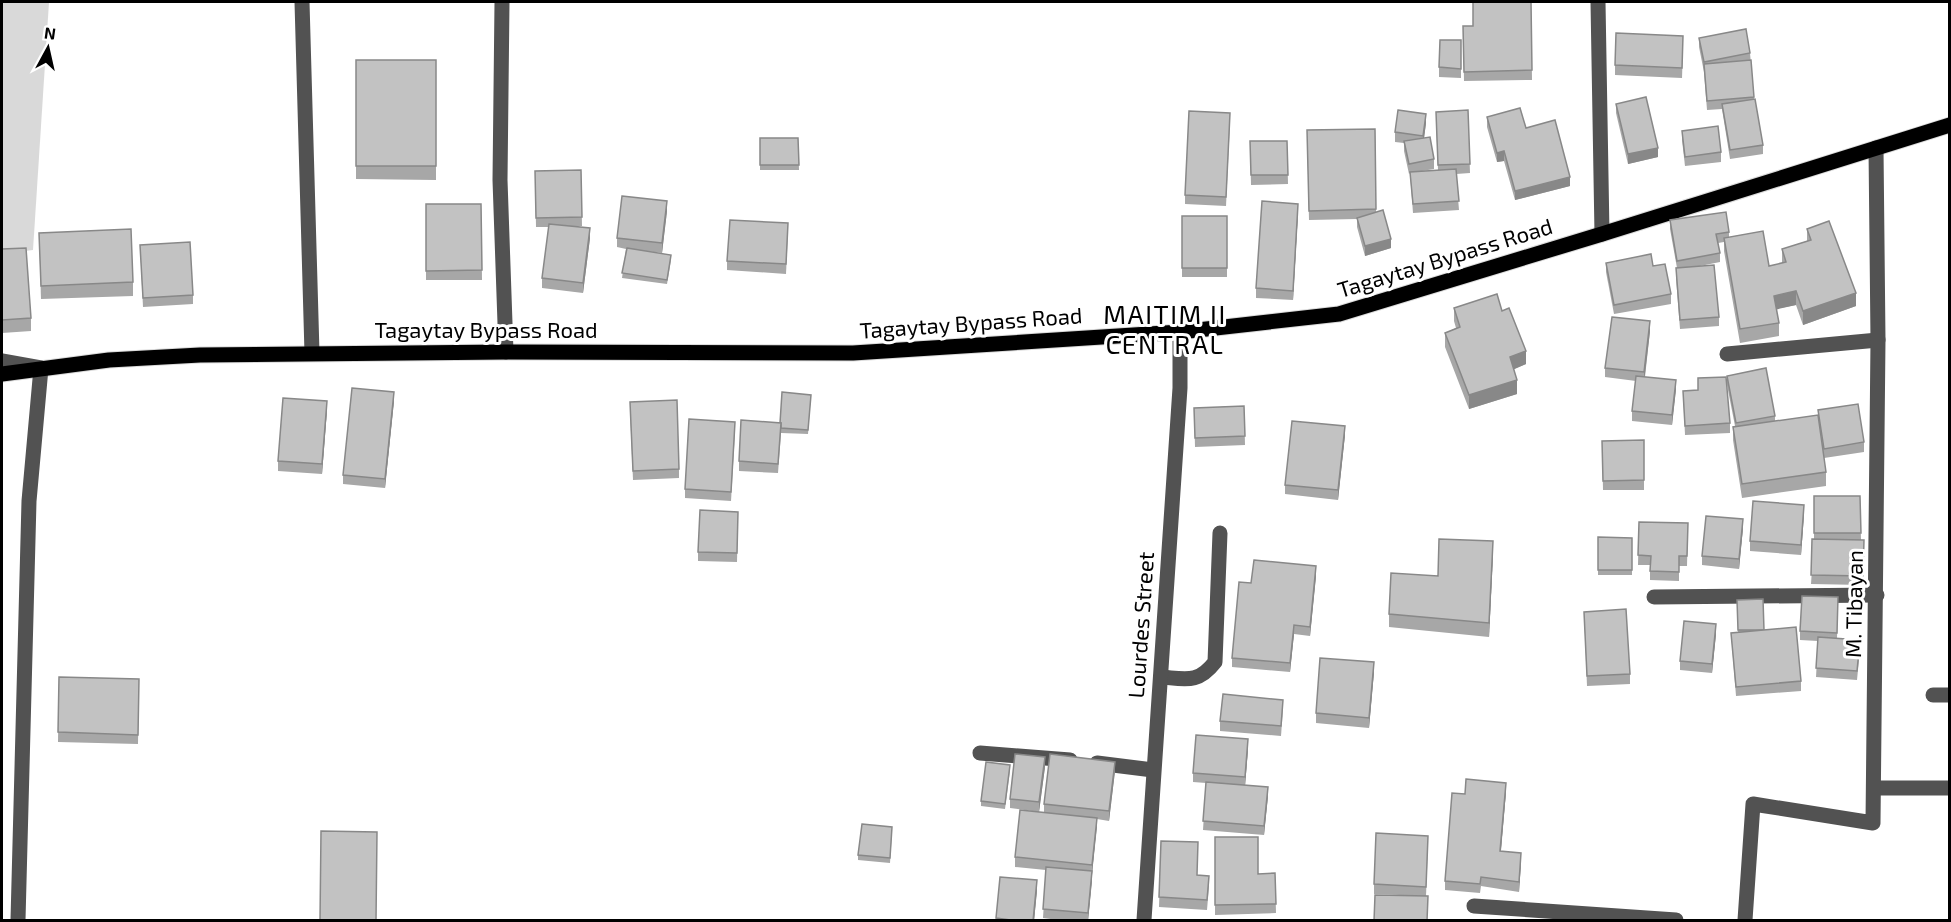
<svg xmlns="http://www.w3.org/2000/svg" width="1951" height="922" font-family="'Exo 2',sans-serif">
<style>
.green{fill:#d9d9d9}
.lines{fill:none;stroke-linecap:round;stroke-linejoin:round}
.major-casing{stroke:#dbdbdb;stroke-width:17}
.minor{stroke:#525252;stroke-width:15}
.major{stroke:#000;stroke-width:15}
.wall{fill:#a7a7a7}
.shaded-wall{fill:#888}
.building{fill:#c2c2c2;stroke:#888;stroke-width:1.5}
.labels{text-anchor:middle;stroke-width:6;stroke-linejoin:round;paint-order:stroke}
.street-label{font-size:22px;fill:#000;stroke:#fff}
.quarter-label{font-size:26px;letter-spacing:1.5px;fill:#000;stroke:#fff}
</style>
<rect width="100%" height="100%" fill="#fff"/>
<path class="green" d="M2 2H49L33 250 2 254Z"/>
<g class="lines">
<g class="major-casing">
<path id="major" d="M2 374 109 360 200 355 506 352 853 353 1180 332 1339 314 1602 234 1950 125"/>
</g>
<g class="minor">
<path d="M302 2 312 353"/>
<path d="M502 2 500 180 506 352"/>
<path d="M1598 2 1602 234"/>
<path d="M1727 354 1878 340"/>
<path d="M2 361 41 368 29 501 18 920"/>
<path d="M1654 597 1877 595"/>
<path d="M1161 677C1186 679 1198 684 1215 662L1220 533"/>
<path d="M1933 695H1950"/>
<path d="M980 753 1070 760"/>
<path d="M1097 763 1153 770"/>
<path d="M1874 788H1950"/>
<path d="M1474 906 1676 920"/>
<path d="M1144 920 1180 388V332"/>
<path d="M1745 920 1753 804 1873 823 1878 340 1876 148"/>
</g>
<use href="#major" class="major"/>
</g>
<g class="wall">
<path d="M1531 2 1532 80 1464 81 1463 26H1473Z"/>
<path d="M1699 38 1750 53 1754 99 1763 145V154L1730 159 1722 109 1707 110 1704 72 1699 47Z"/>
<path d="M1461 40V78L1439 77V67Z"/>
<path d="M1683 46 1682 78 1615 75V65Z"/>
<path d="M356 60H436V180L356 179Z"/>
<path d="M1616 104 1658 157 1628 164 1616 113Z"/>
<path d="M1468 110 1470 173 1456 174 1459 210 1413 213 1410 173 1409 174 1404 151V143L1395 142V132L1426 123 1424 138 1434 159V169L1422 171 1438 170 1436 121Z"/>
<path d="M1487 117 1526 128 1570 186 1515 200 1504 161 1497 162 1487 127Z"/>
<path d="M1230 122 1226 206 1185 204V195Z"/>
<path d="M1375 129 1376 212 1391 248 1365 256 1357 227V219L1309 220 1307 130Z"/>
<path d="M1682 131 1721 152V162L1685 166 1682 140Z"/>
<path d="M760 138H798L799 170H760Z"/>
<path d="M1250 141H1287L1288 184 1251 185Z"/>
<path d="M581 170 582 226 574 227 590 238 583 293 542 288V278L549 227H536L535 171Z"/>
<path d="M426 204H481L482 280H426Z"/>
<path d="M667 211 662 253 636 250 671 260 667 284 622 278 626 249 617 247V238Z"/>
<path d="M1298 213 1293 300 1256 298V288Z"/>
<rect x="1182" y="216" width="45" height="61"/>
<path d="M1670 220 1729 232V237L1769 266 1782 263V249L1807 241V229L1856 306 1803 325 1796 305 1776 309 1779 323V336L1740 343 1724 251V242L1718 243 1720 253V262L1700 266 1719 317V326L1680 329 1676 278V268H1677L1670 229Z"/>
<path d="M788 232 786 274 727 270V261Z"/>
<path d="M39 233 133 282V296L41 299Z"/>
<path d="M140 245 193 295V304L143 307Z"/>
<path d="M2 249 31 318V331L2 333Z"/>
<path d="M1606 263 1653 266 1671 294V304L1614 314 1606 272Z"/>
<path d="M1454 308 1502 311 1526 364 1514 369 1517 394 1469 409 1445 347V333L1456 328 1454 321Z"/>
<path d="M1650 331 1645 377 1676 389 1672 425 1632 421V411L1636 381 1605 377V368Z"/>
<path d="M1727 376 1775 416V421L1826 472V486L1742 498 1733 440V427L1735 426 1727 385Z"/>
<path d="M1683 391 1730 423V433L1685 435Z"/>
<path d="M811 395 808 434 781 433 778 473 739 471V461Z"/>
<path d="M394 401 385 488 343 484V475Z"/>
<path d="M1244 406 1245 445 1195 447 1194 408Z"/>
<path d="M327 410 322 474 278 471V461Z"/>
<path d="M1818 410 1864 442V452L1824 458 1818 420Z"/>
<path d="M630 411 679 469V478L633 480Z"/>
<path d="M735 432 731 501 685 498V489Z"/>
<path d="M1345 435 1338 500 1285 494V485Z"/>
<path d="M1644 440V490H1603L1602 441Z"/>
<path d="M1814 496H1860L1861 540H1864L1863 585 1811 584 1814 539Z"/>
<path d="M738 512 737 562 698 561V552Z"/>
<path d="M1804 514 1801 555 1750 551V541Z"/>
<path d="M1639 522 1688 523 1687 566H1679V581L1650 580V565H1638Z"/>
<path d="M1743 528 1739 569 1702 565V556Z"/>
<path d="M1598 537 1632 538V575H1598Z"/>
<path d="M1493 554 1489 637 1389 627V614L1438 576Z"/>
<path d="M1316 576 1310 636 1294 634 1290 672 1232 667V658L1251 583Z"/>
<path d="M1737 600 1764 630 1801 681V691L1736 696 1731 633 1738 632Z"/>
<path d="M1838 606 1837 638 1860 649 1857 680 1816 677 1818 641 1800 640V631Z"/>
<path d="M1584 612 1630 674V684L1587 686Z"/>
<path d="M1716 634 1712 673 1680 670V661Z"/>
<path d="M1374 672 1369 728 1316 723V713Z"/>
<path d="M59 677 139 679 138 744 58 742Z"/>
<path d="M1283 709 1281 736 1220 731V721Z"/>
<path d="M1248 749 1245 785 1268 796 1264 835 1203 830 1206 783 1193 782V773Z"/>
<path d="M1045 767 1039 812 1010 808V799Z"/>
<path d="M1010 770 1005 809 981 806V801Z"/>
<path d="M1115 771 1109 821 1097 819 1088 921H1066L1043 918 1046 870 1015 867V857L1044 813V804Z"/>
<path d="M1506 792 1501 851 1521 862 1519 892 1481 886 1480 893 1445 890V881L1465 794Z"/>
<path d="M892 832 890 863 858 860V855Z"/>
<path d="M1215 837 1258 874 1275 873 1276 913 1215 915Z"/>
<path d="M1161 841 1197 875 1209 886 1207 910 1159 907Z"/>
<path d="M1428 845 1426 896 1374 894V884Z"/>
<path d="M1000 877 1037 890 1034 921H996Z"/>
</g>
<g class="shaded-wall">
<path d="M1426 114V123L1423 146V136Z"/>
<path d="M1658 148V157L1628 164V154Z"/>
<path d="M1504 151V161L1497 162V153Z"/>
<path d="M1570 177V186L1515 200V191Z"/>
<path d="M667 201V211L662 253V243Z"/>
<path d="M1298 204V213L1293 300V291Z"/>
<path d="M590 228V238L583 293V283Z"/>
<path d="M1391 239V248L1365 256V246Z"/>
<path d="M1796 291V305L1774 310V296Z"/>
<path d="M1856 293V306L1803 325V311Z"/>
<path d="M1650 321V331L1644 382V372Z"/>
<path d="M1526 351V364L1510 371V357Z"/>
<path d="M1517 380V394L1469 409V395Z"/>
<path d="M1676 380V389L1672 425V415Z"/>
<path d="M394 392V401L385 488V479Z"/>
<path d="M327 401V410L322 474V464Z"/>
<path d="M1345 426V435L1338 500V490Z"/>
<path d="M1804 505V514L1801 555V545Z"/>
<path d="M1743 519V528L1739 569V559Z"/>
<path d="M1493 541V554L1489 637V623Z"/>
<path d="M1316 566V576L1310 636V627Z"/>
<path d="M1716 624V634L1712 673V664Z"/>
<path d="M1294 625V634L1290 672V663Z"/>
<path d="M1374 662V672L1369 728V718Z"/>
<path d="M1248 739V749L1245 787V777Z"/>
<path d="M1045 757V767L1039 812V802Z"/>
<path d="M1115 762V771L1109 821V811Z"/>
<path d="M1506 783V792L1500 860V851Z"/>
<path d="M1268 787V796L1264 835V826Z"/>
<path d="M1097 818V827L1092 874V865Z"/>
<path d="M1521 853V862L1519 892V882Z"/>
<path d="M1092 871V881L1088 921V913Z"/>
<path d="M1037 880V890L1034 921H1033Z"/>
</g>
<g class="building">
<path d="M1473 2H1531L1532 70 1464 72 1463 26H1473Z"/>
<path d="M1746 29 1750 53 1704 62 1699 38Z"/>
<path d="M1616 33 1683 36 1682 68 1615 65Z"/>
<path d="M1440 40H1461V69L1439 67Z"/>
<rect x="356" y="60" width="80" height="106"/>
<path d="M1751 60 1754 97 1707 101 1704 64Z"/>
<path d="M1646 97 1658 148 1628 154 1616 104Z"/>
<path d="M1755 99 1763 145 1730 150 1722 104Z"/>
<path d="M1520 108 1526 128 1555 120 1570 177 1515 191 1504 151 1497 153 1487 117Z"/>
<path d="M1398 110 1426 114 1423 136 1395 132Z"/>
<path d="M1468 110 1470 164 1438 165 1436 112Z"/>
<path d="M1189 111 1230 113 1226 197 1185 195Z"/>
<path d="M1718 126 1721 152 1685 157 1682 131Z"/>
<path d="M1375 129 1376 209 1309 211 1307 130Z"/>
<path d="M1430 137 1434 159 1409 164 1404 141Z"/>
<path d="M760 138H798L799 165H760Z"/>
<path d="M1250 141H1287L1288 175H1251Z"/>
<path d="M1456 169 1459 201 1413 204 1410 172Z"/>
<path d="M581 170 582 217 536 218 535 171Z"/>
<path d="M622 196 667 201 662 243 617 238Z"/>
<path d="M1262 201 1298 204 1293 291 1256 288Z"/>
<path d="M426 204H481L482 270 426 271Z"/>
<path d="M1383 210 1391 239 1365 246 1357 218Z"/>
<path d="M1726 212 1729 232 1716 234 1720 253 1677 261 1670 220Z"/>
<rect x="1182" y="216" width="45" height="52"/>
<path d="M730 220 788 223 786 264 727 261Z"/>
<path d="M1829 221 1856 293 1803 311 1796 291 1774 296 1779 323 1740 329 1724 238 1763 231 1769 266 1786 262 1782 249 1811 240 1807 229Z"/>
<path d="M549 224 590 228 583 283 542 278Z"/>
<path d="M131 229 133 282 41 286 39 233Z"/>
<path d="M190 242 193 295 143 298 140 245Z"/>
<path d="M26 248 31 318 2 320V249Z"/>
<path d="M627 248 671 255 667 280 622 273Z"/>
<path d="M1651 254 1653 266 1665 264 1671 294 1614 305 1606 263Z"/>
<path d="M1714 265 1719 317 1680 320 1676 268Z"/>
<path d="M1497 294 1502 311 1509 308 1526 351 1510 357 1517 380 1469 395 1445 333 1460 327 1454 308Z"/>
<path d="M1612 317 1650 321 1644 372 1605 368Z"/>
<path d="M1766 368 1775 416 1736 423 1727 376Z"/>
<path d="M1636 376 1676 380 1672 415 1632 411Z"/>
<path d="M1726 377 1730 423 1685 426 1683 391 1698 390V378Z"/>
<path d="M352 388 394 392 385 479 343 475Z"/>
<path d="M782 392 811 395 808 430 781 428V423H780Z"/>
<path d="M283 398 327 401 322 464 278 461Z"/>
<path d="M677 400 679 469 633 471 630 402Z"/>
<path d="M1858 404 1864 442 1824 449 1818 410Z"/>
<path d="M1244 406 1245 436 1195 438 1194 408Z"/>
<path d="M1818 415 1826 472 1742 484 1733 427Z"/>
<path d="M689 419 735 422 731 492 685 489Z"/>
<path d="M741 420 781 423 778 464 739 461Z"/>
<path d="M1292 421 1345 426 1338 490 1285 485Z"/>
<path d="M1644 440V480L1603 481 1602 441Z"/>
<path d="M1814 496H1860L1861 533H1814Z"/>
<path d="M1753 501 1804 505 1801 545 1750 541Z"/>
<path d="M700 510 738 512 737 553 698 552Z"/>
<path d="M1706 516 1743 519 1739 559 1702 556Z"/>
<path d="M1639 522 1688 523 1687 556H1679V572L1650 571 1651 556 1638 555Z"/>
<path d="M1598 537 1632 538V570H1598Z"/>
<path d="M1439 539 1493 541 1489 623 1389 614 1391 573 1438 576Z"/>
<path d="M1812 539 1864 540 1863 576 1811 575Z"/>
<path d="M1254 560 1316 566 1310 627 1294 625 1290 663 1232 658 1239 582 1251 583Z"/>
<path d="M1802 596 1838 597 1837 633 1800 631Z"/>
<path d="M1763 599 1764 630H1738L1737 600Z"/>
<path d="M1626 609 1630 674 1587 676 1584 612Z"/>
<path d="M1684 621 1716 624 1712 664 1680 661Z"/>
<path d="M1796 627 1801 681 1736 687 1731 633Z"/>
<path d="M1818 637 1860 640 1857 671 1816 668Z"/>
<path d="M1320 658 1374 662 1369 718 1316 713Z"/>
<path d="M59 677 139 679 138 735 58 732Z"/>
<path d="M1223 694 1283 700 1281 726 1220 721Z"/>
<path d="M1196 735 1248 739 1245 777 1193 773Z"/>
<path d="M1015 754 1045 757 1039 802 1010 799Z"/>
<path d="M1050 754 1115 762 1109 811 1044 804Z"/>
<path d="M986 762 1010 765 1005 804 981 801Z"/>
<path d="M1466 779 1506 783 1500 851 1521 853 1519 882 1481 877 1480 884 1445 881 1452 793 1465 794Z"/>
<path d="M1206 782 1268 787 1264 826 1203 821Z"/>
<path d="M1020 810 1097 818 1092 865 1015 857Z"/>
<path d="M862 824 892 827 890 858 858 855Z"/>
<path d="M321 831 377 832 376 921H320Z"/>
<path d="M1376 833 1428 836 1426 887 1374 884Z"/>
<path d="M1215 837H1258V874L1275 873 1276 904 1215 905Z"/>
<path d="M1161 841 1198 842 1197 875 1209 876 1207 900 1159 897Z"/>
<path d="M1046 867 1092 871 1088 913 1043 909Z"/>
<path d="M1000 877 1037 880 1033 921H1018L996 918Z"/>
<path d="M1375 895 1428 896 1427 921H1374Z"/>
</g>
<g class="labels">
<g class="street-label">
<text transform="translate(1445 258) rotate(-17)" y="8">Tagaytay Bypass Road</text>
<text transform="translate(971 323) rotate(-4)" y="8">Tagaytay Bypass Road</text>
<text x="486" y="338">Tagaytay Bypass Road</text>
<text transform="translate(1854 604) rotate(-89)" y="8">M. Tibayan</text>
<text transform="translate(1141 625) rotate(-86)" y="8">Lourdes Street</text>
</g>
<g class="quarter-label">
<text x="1165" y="324">MAITIM II<tspan x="1165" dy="30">CENTRAL</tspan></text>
</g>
</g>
<rect width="1951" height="922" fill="none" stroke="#000000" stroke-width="6"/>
<g transform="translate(48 48) rotate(8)" stroke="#ffffff" stroke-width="4.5" paint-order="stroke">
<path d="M0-4.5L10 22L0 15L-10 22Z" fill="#000000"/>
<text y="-9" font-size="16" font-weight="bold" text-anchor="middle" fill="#000000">N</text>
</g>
</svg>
